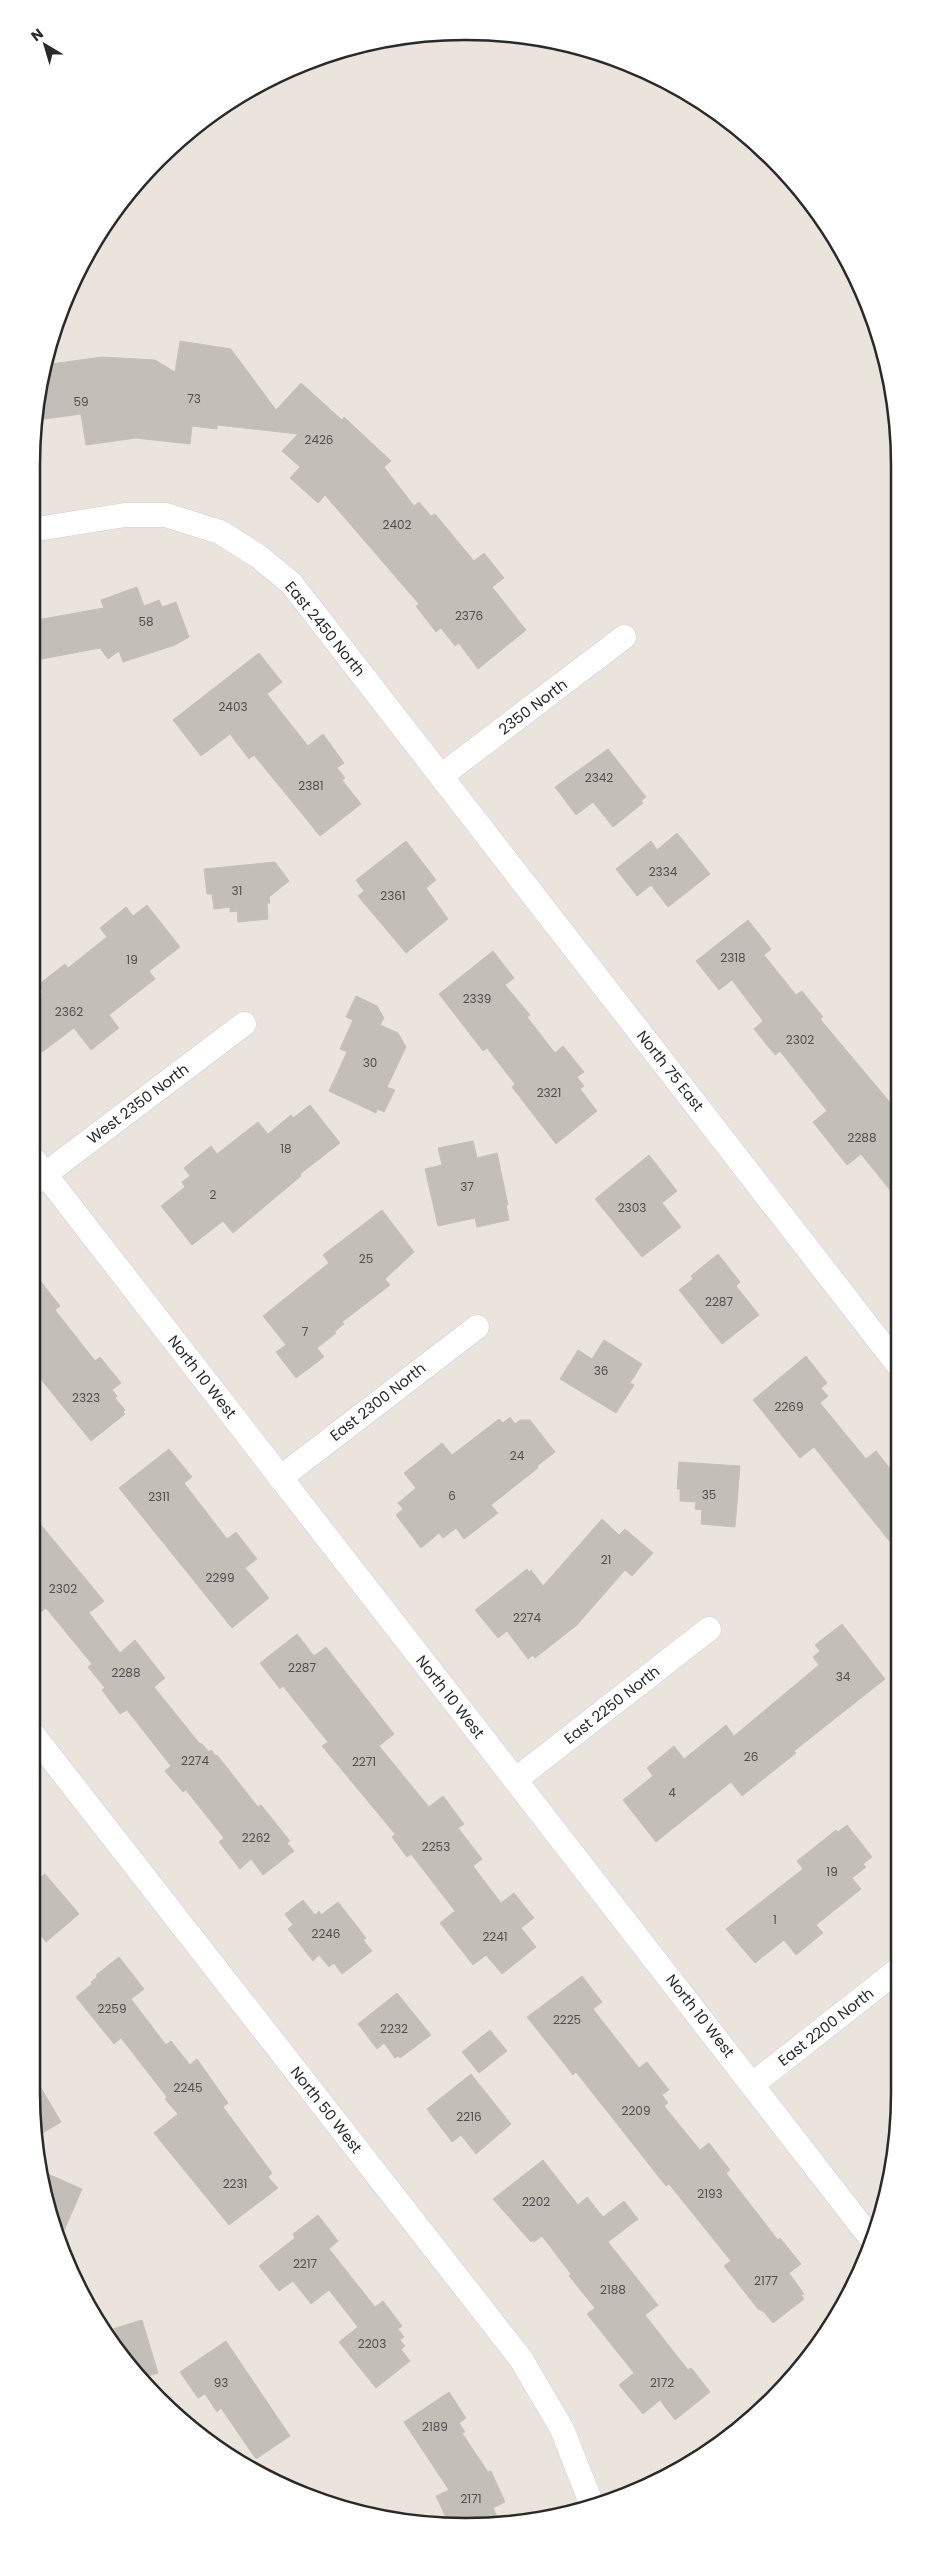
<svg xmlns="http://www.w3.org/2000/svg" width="931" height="2558" font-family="Poppins,sans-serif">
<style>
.building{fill:#c3bfb8;stroke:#c6c0b7}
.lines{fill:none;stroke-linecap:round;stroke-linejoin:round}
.minor-casing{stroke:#cbceda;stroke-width:25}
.minor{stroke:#fff;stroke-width:24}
.labels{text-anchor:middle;stroke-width:4;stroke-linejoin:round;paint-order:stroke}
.number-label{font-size:12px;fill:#504f4e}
.street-label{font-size:15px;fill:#2a2a2a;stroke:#fff}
.rim{fill:none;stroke:#2a2a2a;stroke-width:2.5}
</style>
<rect width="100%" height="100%" fill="#eae4dd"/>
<g class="building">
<path d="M180 341 231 349 276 410 301 383 342 420 344 417 391 461 384 467 414 506 419 502 431 516 435 514 474 561 484 553 504 578 492 587 526 630 478 669 459 643 455 646 441 628 436 632 416 606 419 604 325 495 318 503 290 478 300 467 282 451 298 434 217 425V429L192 426 190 444 136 438 86 445 81 414 37 420 44 365 102 357 155 360 175 372Z"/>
<path d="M137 587 144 606 159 600 162 607 176 602 189 637 175 645 123 662 119 651 108 659 100 648 31 661V621L104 608 101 600Z"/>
<path d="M259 653 282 682 267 694 308 746 323 734 344 763 337 768 345 778 342 780 361 804 320 836 254 755 249 759 230 734 201 756 173 720Z"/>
<path d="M608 749 646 797 641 801 643 803 613 827 593 802 576 815 555 787Z"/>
<path d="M677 833 710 874 668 907 651 885 637 896 616 869 651 841 657 850Z"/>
<path d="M406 841 436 880 426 888 448 919 406 953 358 896 364 891 356 880Z"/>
<path d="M275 862 289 881 269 897 270 903H267L268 919 238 922 237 911 230 912V907L214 909 212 894H207L204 869Z"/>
<path d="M147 905 180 947 149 971 155 979 109 1015 119 1028 91 1050 74 1028 42 1052 31 1039V1001L43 992 38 985 65 964 68 968 107 937 100 928 126 907 133 916Z"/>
<path d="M748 920 771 949 764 955 796 995 802 991 823 1017 820 1019 898 1112V1200L861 1154 847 1165 813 1122 827 1111 780 1051 775 1055 754 1029 763 1021 732 980 719 990 696 961Z"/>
<path d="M493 951 514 978 505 985 530 1015 527 1017 555 1053 563 1046 584 1072 577 1077 584 1086 580 1089 597 1111 556 1144 512 1087 515 1084 487 1048 483 1051 439 994Z"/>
<path d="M356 996 377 1006 384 1018 380 1025 398 1033 406 1047 387 1087 395 1090 384 1112 377 1109 376 1113 329 1091 347 1052 340 1049 353 1020 346 1017Z"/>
<path d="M310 1105 340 1143 300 1174 301 1176 233 1233 223 1221 192 1245 161 1206 185 1187 182 1182 190 1176 184 1168 211 1146 217 1154 258 1122 268 1134 291 1115 293 1118Z"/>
<path d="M473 1141 477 1158 497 1153 508 1205H506L509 1220 477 1227 475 1218 438 1226 425 1169 442 1165 438 1148Z"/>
<path d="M649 1155 677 1191 662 1203 681 1227 642 1257 595 1199Z"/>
<path d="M382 1210 414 1252 385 1279 390 1285 342 1322 344 1324 334 1332 336 1333 317 1348 324 1357 296 1378 276 1352 286 1345 263 1316 329 1263 323 1255Z"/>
<path d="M718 1254 740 1282 736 1286 759 1315 722 1344 679 1290 693 1279 691 1276Z"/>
<path d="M31 1269 60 1306 55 1310 95 1361 100 1357 121 1383 112 1390 117 1396 115 1398 125 1410 123 1412 125 1414 91 1441 31 1367Z"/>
<path d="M604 1340 642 1364 630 1383 634 1385 616 1413 560 1379 578 1350 592 1359Z"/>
<path d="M806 1356 827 1383 821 1388 828 1396 820 1403 866 1459 876 1451 898 1479 899 1553 814 1447 800 1458 753 1400Z"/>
<path d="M510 1417 515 1424 520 1420H530L555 1452 537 1466 538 1468 491 1505 498 1513 464 1539 456 1528 443 1538 439 1533 421 1548 396 1515 403 1509 398 1503 416 1488 404 1473 442 1443 452 1455 499 1419 503 1423Z"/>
<path d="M169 1449 192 1477 184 1483 227 1539 236 1532 257 1559 245 1568 269 1598 232 1628 119 1488Z"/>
<path d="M679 1462 740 1466 735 1527 701 1524 702 1510 695 1509 696 1502 680 1501V1489H677Z"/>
<path d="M31 1513 104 1601 89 1613 120 1653 135 1640 165 1678 154 1687 200 1744 201 1743 209 1752 211 1750 216 1756 217 1755 258 1807 261 1805 290 1841 287 1843 294 1851 263 1875 251 1859 240 1869 219 1842 224 1838 186 1790 183 1792 165 1771 171 1766 127 1710 120 1714 102 1690 105 1688 88 1667 92 1664 46 1608 31 1619Z"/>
<path d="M602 1519 619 1535 625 1529 653 1553 632 1576 625 1570 577 1625 535 1658 533 1655 528 1659 507 1631 498 1638 475 1610 527 1569 529 1572 531 1570 543 1586Z"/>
<path d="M842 1624 885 1679 794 1751 796 1753 742 1796 731 1782 656 1842 623 1800 653 1776 647 1768 674 1746 684 1759 726 1725 734 1736 819 1665 813 1657 820 1651 815 1645Z"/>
<path d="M297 1634 314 1656 326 1647 394 1734 379 1746 429 1807 443 1796 464 1824 458 1828 482 1859 473 1866 501 1903 514 1893 534 1918 521 1928 536 1947 502 1974 486 1955 473 1965 440 1923 455 1911 411 1854 407 1857 392 1837 395 1834 322 1746 328 1742 283 1686 280 1689 260 1663Z"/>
<path d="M847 1825 872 1857 863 1864 866 1867 852 1878 861 1889 816 1925 823 1933 796 1955 784 1940 755 1963 726 1929 803 1869 797 1861 836 1830 838 1832Z"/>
<path d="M45 1874 79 1914 46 1942 31 1923V1884Z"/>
<path d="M303 1900 315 1915 319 1911 321 1915 338 1902 366 1938 363 1940 372 1951 342 1974 334 1963 329 1967 319 1955 313 1961 288 1929 293 1925 285 1914Z"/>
<path d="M119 1957 144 1989 131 1999 166 2045 171 2041 190 2065 197 2059 228 2103 223 2107 272 2173 268 2177 278 2188 229 2225 154 2133 178 2114 165 2099 167 2097 121 2038 114 2044 76 1997 92 1984 91 1982 97 1977 96 1975Z"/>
<path d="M582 1976 602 2002 593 2009 639 2068 647 2062 669 2090 662 2095 668 2103 664 2106 700 2150 709 2143 730 2170 726 2173 778 2240 780 2238 801 2264 789 2273 804 2294 801 2295 804 2299 773 2323 764 2312 758 2309 724 2266 731 2261 669 2184 666 2186 576 2072 573 2075 527 2017Z"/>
<path d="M397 1993 431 2035 400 2058 398 2056 395 2058 384 2043 377 2049 358 2024Z"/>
<path d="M490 2030 507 2051 479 2073 462 2052Z"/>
<path d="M31 2071 61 2122 36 2137 31 2092Z"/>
<path d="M471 2074 511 2124 476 2154 461 2135 452 2142 427 2109Z"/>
<path d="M543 2160 578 2205 587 2197 603 2217 624 2201 638 2219 608 2242 658 2305 645 2315 688 2370 691 2368 693 2370 710 2392 675 2420 660 2400 643 2414 619 2385 634 2373 587 2314 595 2308 569 2276 571 2274 542 2236 534 2242 533 2240 531 2242 493 2199Z"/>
<path d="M39 2170 82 2189 59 2242 40 2177Z"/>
<path d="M318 2215 338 2241 329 2249 375 2307 383 2301 402 2326 398 2329 404 2337 400 2340 405 2346 401 2349 410 2361 376 2388 339 2342 358 2327 329 2290 311 2304 293 2281 279 2291 259 2266 295 2238 293 2234Z"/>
<path d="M142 2320 158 2373 139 2379 109 2330Z"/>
<path d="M226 2341 290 2436 256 2459 221 2408 217 2412 205 2394 198 2398 180 2372Z"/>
<path d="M449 2392 466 2418 459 2423 465 2432 462 2433 488 2472 491 2471 505 2502 493 2508 501 2525 449 2524 436 2496 449 2490 404 2422Z"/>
</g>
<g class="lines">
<g class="minor-casing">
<g id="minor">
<path d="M31 530 125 515H166L220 532 258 556 291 583 898 1365"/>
<path d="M441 776 624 637"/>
<path d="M31 1156 870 2237"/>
<path d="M31 1185 244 1024"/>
<path d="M280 1478 477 1327"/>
<path d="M31 1732 521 2359 562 2429 592 2505"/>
<path d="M515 1780 709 1629"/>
<path d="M753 2084 899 1969"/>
</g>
</g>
<use href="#minor" class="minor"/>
</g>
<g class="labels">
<g class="number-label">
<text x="194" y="403">73</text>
<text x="81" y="406">59</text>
<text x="319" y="444">2426</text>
<text x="397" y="529">2402</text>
<text x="469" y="620">2376</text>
<text x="146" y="626">58</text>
<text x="233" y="711">2403</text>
<text x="599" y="782">2342</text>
<text x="311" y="790">2381</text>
<text x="663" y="876">2334</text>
<text x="237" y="895">31</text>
<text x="393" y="900">2361</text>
<text x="733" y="962">2318</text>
<text x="132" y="964">19</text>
<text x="477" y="1003">2339</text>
<text x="69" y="1016">2362</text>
<text x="800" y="1044">2302</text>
<text x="370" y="1067">30</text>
<text x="549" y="1097">2321</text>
<text x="862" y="1142">2288</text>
<text x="286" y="1153">18</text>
<text x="467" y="1191">37</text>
<text x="213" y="1199">2</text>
<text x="632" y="1212">2303</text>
<text x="366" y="1263">25</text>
<text x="719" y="1306">2287</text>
<text x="305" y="1336">7</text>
<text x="601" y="1375">36</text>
<text x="86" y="1402">2323</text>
<text x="789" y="1411">2269</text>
<text x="517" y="1460">24</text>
<text x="709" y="1499">35</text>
<text x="452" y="1500">6</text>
<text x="159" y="1501">2311</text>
<text x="606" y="1564">21</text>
<text x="220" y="1582">2299</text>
<text x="63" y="1593">2302</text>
<text x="527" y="1622">2274</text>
<text x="302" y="1672">2287</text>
<text x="126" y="1677">2288</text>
<text x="843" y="1681">34</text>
<text x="751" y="1761">26</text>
<text x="195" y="1765">2274</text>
<text x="364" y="1766">2271</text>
<text x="672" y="1797">4</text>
<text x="256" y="1842">2262</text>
<text x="436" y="1851">2253</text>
<text x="832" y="1876">19</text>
<text x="775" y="1924">1</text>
<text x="326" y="1938">2246</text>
<text x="495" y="1941">2241</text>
<text x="112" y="2013">2259</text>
<text x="567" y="2024">2225</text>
<text x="394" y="2033">2232</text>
<text x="188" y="2092">2245</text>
<text x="636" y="2115">2209</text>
<text x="469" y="2121">2216</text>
<text x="235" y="2188">2231</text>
<text x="710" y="2198">2193</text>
<text x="536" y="2206">2202</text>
<text x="305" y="2268">2217</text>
<text x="766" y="2285">2177</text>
<text x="613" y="2294">2188</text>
<text x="372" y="2348">2203</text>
<text x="221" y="2387">93</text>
<text x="662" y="2387">2172</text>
<text x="435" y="2431">2189</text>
<text x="471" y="2503">2171</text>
</g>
<g class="street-label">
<text transform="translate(325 629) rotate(51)" y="5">East 2450 North</text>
<text transform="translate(533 707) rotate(-37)" y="5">2350 North</text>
<text transform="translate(670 1071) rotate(52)" y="5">North 75 East</text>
<text transform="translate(138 1104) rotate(-37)" y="5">West 2350 North</text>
<text transform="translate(202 1377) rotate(52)" y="5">North 10 West</text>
<text transform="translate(378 1402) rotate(-38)" y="5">East 2300 North</text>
<text transform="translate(450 1697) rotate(52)" y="5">North 10 West</text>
<text transform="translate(612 1705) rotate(-38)" y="5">East 2250 North</text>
<text transform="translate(700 2016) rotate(52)" y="5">North 10 West</text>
<text transform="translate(826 2027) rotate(-38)" y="5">East 2200 North</text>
<text transform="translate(326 2110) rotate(52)" y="5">North 50 West</text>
</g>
</g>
<path d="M0 0H931V2558H0ZM465 40H466A425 425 0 0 1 891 465V2093A425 425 0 0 1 466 2518H465A425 425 0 0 1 40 2093V465A425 425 0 0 1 465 40Z" fill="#fff" fill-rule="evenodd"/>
<path class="rim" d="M465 40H466A425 425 0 0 1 891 465V2093A425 425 0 0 1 466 2518H465A425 425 0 0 1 40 2093V465A425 425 0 0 1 465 40Z"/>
<g transform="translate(45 45) rotate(322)" stroke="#ffffff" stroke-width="4" paint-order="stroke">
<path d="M0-4L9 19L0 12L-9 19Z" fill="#2a2a2a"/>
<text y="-8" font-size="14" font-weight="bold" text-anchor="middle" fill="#2a2a2a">N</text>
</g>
</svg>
